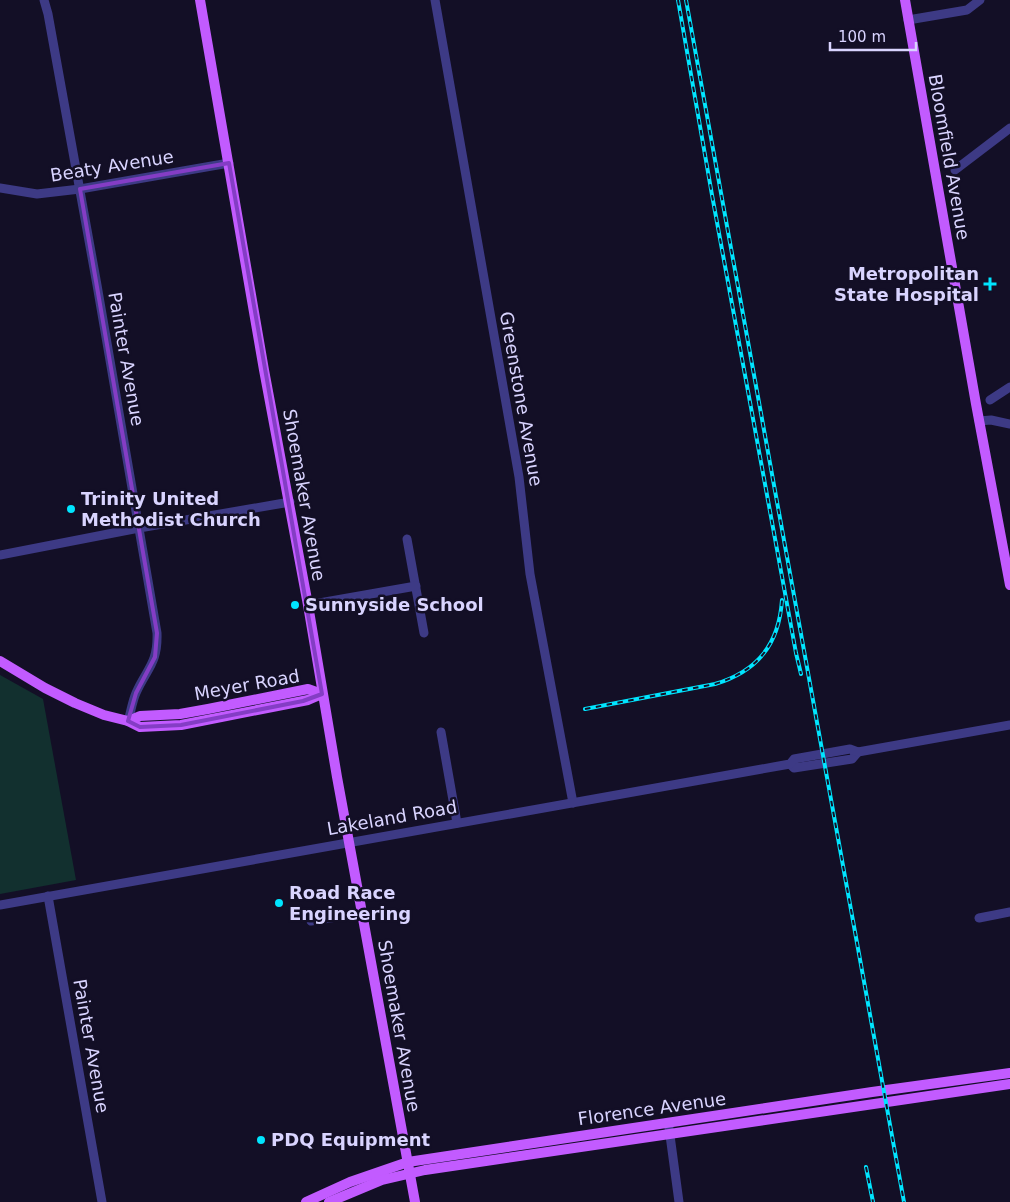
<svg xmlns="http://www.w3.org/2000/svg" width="1010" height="1202" font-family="'DejaVu Sans',sans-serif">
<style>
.green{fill:#12302f}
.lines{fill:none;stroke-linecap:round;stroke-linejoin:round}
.minor{stroke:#3d3a85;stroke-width:9}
.major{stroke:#c25bff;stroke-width:10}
.rail-casing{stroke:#00e5ff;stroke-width:4}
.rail{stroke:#130f26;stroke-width:2;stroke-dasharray:5.5;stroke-linecap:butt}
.marked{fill:none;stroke:#843dc5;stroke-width:4;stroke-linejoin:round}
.poi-dot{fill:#00e5ff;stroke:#130f26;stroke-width:2}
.labels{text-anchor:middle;stroke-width:5;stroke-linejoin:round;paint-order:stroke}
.street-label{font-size:18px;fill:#d9d4ff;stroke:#130f26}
.poi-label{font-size:18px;font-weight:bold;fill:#d9d4ff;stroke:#130f26;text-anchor:start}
</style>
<rect width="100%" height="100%" fill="#130f26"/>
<path class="green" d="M0 675 43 699 76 880 0 894Z"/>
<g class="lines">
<g class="minor">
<path d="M44 0 48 14 97 285 157 633C158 664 147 668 136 693 132 702 131 712 128 721"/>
<path d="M435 0 519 477 530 574 573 803"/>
<path d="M908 20 967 10 980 0"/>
<path d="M955 170 1010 128"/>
<path d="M0 188 37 194 80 189 229 163"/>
<path d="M990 400 1010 387"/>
<path d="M979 421 991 420 1010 424"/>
<path d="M407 539 424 633"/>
<path d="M0 555 139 528 290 502"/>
<path d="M308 605 416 586"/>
<path d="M441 732 457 823"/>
<path d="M790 764 794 768 852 759 858 752"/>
<path d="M48 896 102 1202"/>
<path d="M0 905 790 764 794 759 850 749 858 752 1010 725"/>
<path d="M979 918 1010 912"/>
<path d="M311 921 362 913"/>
<path d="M669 1128 679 1202"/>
</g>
<g class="major">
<path d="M200 0 264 370 308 605 337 777 362 913 415 1202"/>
<path d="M905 0 976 404 1010 585"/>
<path d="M0 661 45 688 75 703 104 715 128 721 140 727 181 725 308 700 322 694"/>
<path d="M128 721 140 716 180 714 208 709 308 689 322 694"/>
<path d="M306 1202 350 1182 408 1162 872 1092 1010 1073"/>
<path d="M329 1202 382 1180 425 1170 1010 1084"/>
</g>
<g class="rail-casing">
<g id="rail">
<path d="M678 0 712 195 796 653 801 674"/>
<path d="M686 0 904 1202"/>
<path d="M585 709 715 684C758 671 779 644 782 600"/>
<path d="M866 1167 873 1202"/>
</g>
</g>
<use href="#rail" class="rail"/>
</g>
<path class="marked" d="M229 163 322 694 303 701 181 725 140 727 128 721 136 693 155 657 157 633 80 189Z"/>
<g class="poi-dot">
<path d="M987.5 276.5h5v5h5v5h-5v5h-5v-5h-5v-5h5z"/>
<circle cx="71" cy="509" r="5"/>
<circle cx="295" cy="605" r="5"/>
<circle cx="279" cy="903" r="5"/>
<circle cx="261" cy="1140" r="5"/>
</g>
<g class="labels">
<g class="street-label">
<text transform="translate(949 157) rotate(80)" y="6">Bloomfield Avenue</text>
<text transform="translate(112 166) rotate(-9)" y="6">Beaty Avenue</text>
<text transform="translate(126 359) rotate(80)" y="6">Painter Avenue</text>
<text transform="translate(521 399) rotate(80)" y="6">Greenstone Avenue</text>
<text transform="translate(304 495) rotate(80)" y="6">Shoemaker Avenue</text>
<text transform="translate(247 685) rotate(-10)" y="6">Meyer Road</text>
<text transform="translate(392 818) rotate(-10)" y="6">Lakeland Road</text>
<text transform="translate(399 1026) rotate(80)" y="6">Shoemaker Avenue</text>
<text transform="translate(91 1046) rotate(80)" y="6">Painter Avenue</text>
<text transform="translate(652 1109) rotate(-8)" y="6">Florence Avenue</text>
</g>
<g class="poi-label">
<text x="979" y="280" text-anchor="end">Metropolitan<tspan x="979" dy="21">State Hospital</tspan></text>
<text x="81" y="505">Trinity United<tspan x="81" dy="21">Methodist Church</tspan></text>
<text x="305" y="611">Sunnyside School</text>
<text x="289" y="899">Road Race<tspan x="289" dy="21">Engineering</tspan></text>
<text x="271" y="1146">PDQ Equipment</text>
</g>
</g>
<path d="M830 42v8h86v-8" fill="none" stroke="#d9d4ff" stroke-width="2.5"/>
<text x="838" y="42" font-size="15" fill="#d9d4ff" stroke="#130f26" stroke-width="4" paint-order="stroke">100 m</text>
</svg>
